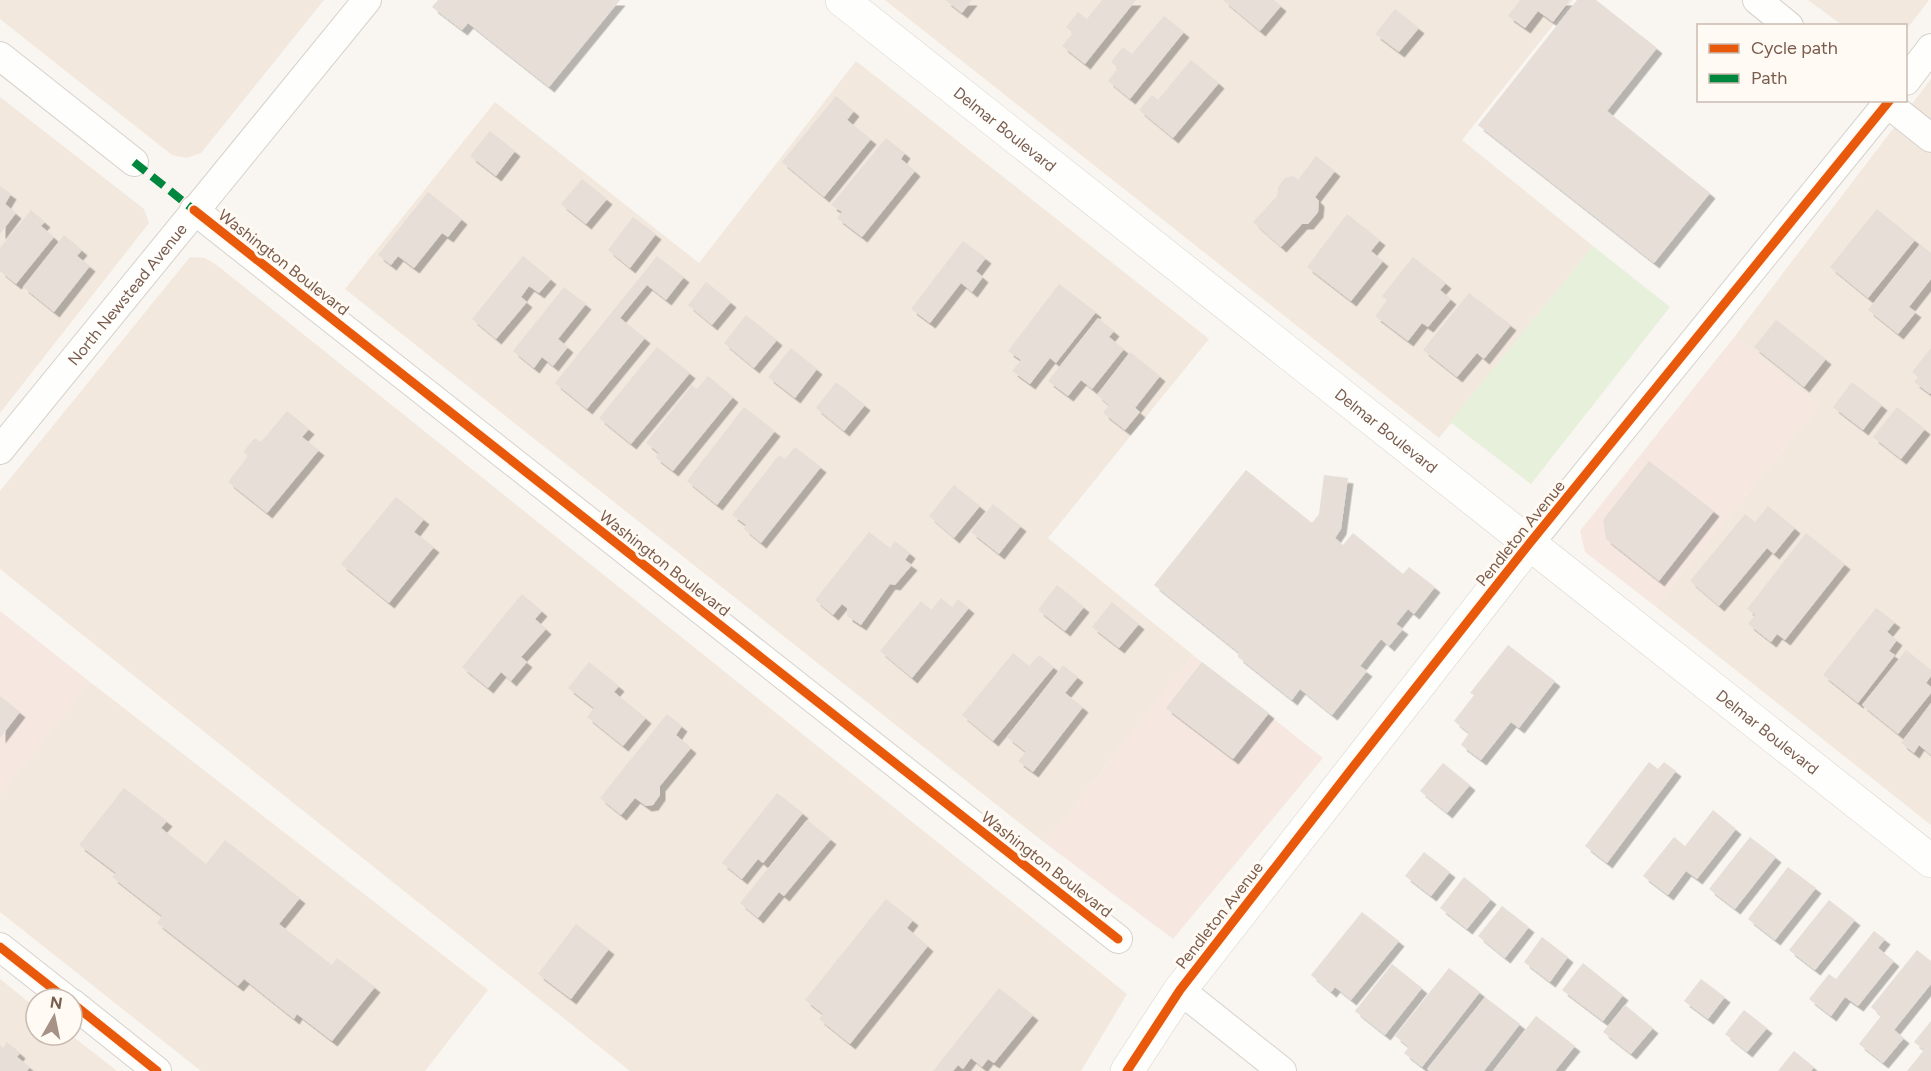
<svg xmlns="http://www.w3.org/2000/svg" width="1931" height="1071" font-family="Figtree,sans-serif">
<style>
.residential{fill:#f2e8de}
.commercial{fill:#f6e8e1}
.green{fill:#e7f0db}
.building{fill:#e6ded7;filter:url(#shadow)}
.lines{fill:none;stroke-linecap:round;stroke-linejoin:round}
.street-casing{stroke:#d7d1cb;stroke-width:30}
.secondary-casing{stroke:#d9d2cb;stroke-width:34}
.street{stroke:#fefefd;stroke-width:28}
.secondary{stroke:#fefefd;stroke-width:33}
.quiet{stroke:#00873e;stroke-width:8;stroke-dasharray:15 8;stroke-linecap:butt}
.cycleway-casing{stroke:#fffaf3;stroke-width:13}
.cycleway{stroke:#e8590c;stroke-width:9}
.labels{text-anchor:middle;stroke-width:6;stroke-linejoin:round;paint-order:stroke}
.street-label{font-size:16px;fill:#7a5c4d;stroke:#fffaf3}
</style>
<defs>
<filter id="shadow"><feDropShadow dx="5.5" dy="5.5" stdDeviation="0" flood-color="#0004"/></filter>
</defs>
<rect width="100%" height="100%" fill="#f9f5f0"/>
<g class="residential">
<path d="M0 0H324L201 153 187 158 172 155 0 19Z"/>
<path d="M885 0H1573L1462 140 1593 246 1439 438Z"/>
<path d="M1808 0H1929L1906 30V26L1842 25Z"/>
<path d="M856 61 1209 339 1048 538 1193 655 1045 843 345 289 495 102 699 263Z"/>
<path d="M1931 79V825L1655 606 1819 406 1735 336Z"/>
<path d="M0 97 144 209 149 223 0 413Z"/>
<path d="M190 257 205 258 218 266 1127 994 1081 1071H630L0 569V491Z"/>
<path d="M90 682 488 990 425 1071H201L0 912V795Z"/>
<path d="M0 979 36 1008V1035H71L117 1071H0Z"/>
</g>
<g class="commercial">
<path d="M1735 336 1819 406 1655 606 1585 552 1580 531Z"/>
<path d="M0 611 90 682 0 795Z"/>
<path d="M1193 655 1323 758 1173 939 1045 843Z"/>
</g>
<path class="green" d="M1593 246 1670 307 1531 484 1450 422Z"/>
<g class="building">
<path d="M438 0H620L549 87 468 23 462 30 432 7Z"/>
<path d="M945 0H972L962 13Z"/>
<path d="M1102 0H1136L1085 64 1062 46 1073 33 1066 27 1078 12 1087 19Z"/>
<path d="M1223 0H1274L1281 6 1260 31Z"/>
<path d="M1520 0H1570L1553 22 1538 11 1525 28 1508 16Z"/>
<path d="M1577 0H1596L1657 48 1607 111 1710 193 1654 263 1478 125Z"/>
<path d="M1395 9 1419 28 1399 52 1375 34Z"/>
<path d="M1164 16 1184 32 1130 99 1108 81 1118 68 1111 62 1123 47 1132 54Z"/>
<path d="M1191 60 1219 83 1173 138 1139 110 1152 95 1158 100Z"/>
<path d="M836 96 854 111 847 120 871 139 824 197 782 162Z"/>
<path d="M490 131 515 151 496 176 470 156Z"/>
<path d="M886 138 905 153 901 159 915 171 862 237 837 218 842 212 831 205Z"/>
<path d="M1316 156 1335 171 1315 197 1319 201 1318 212 1308 224H1302L1281 247 1253 222 1277 196 1278 187 1285 178 1293 176 1298 180Z"/>
<path d="M582 179 607 199 586 224 561 204Z"/>
<path d="M0 186 11 194 5 204 16 213 0 234Z"/>
<path d="M428 192 462 219 448 237 442 233 414 268 398 256 391 265 378 255Z"/>
<path d="M1877 209 1915 240 1868 298 1830 267Z"/>
<path d="M31 210 45 222 41 226 54 237 16 284 0 271V248Z"/>
<path d="M1347 214 1380 240 1371 251 1383 261 1351 301 1307 267Z"/>
<path d="M633 217 656 234 630 268 608 250Z"/>
<path d="M64 235 82 250 77 256 90 266 54 312 23 287Z"/>
<path d="M963 241 986 258 976 271 983 277 972 292 961 283 930 323 911 309Z"/>
<path d="M1920 244 1931 253V279L1909 307 1916 312 1898 334 1868 310Z"/>
<path d="M523 256 551 279 539 293 529 286 521 297 527 302 496 339 472 319Z"/>
<path d="M657 256 684 277 666 300 647 285 620 318 645 338 587 409 555 383Z"/>
<path d="M1413 257 1446 283 1440 290 1451 299 1428 327 1422 323 1408 341 1375 316 1387 300 1382 296Z"/>
<path d="M706 282 731 302 712 325 688 305Z"/>
<path d="M1059 284 1096 312 1056 363 1050 358 1030 384 1012 371 1021 360 1008 351Z"/>
<path d="M564 287 586 304 558 339 568 347 553 366 542 357 534 368 513 351Z"/>
<path d="M1469 293 1511 325 1484 359 1477 353 1457 377 1423 350Z"/>
<path d="M746 315 777 340 754 368 724 343Z"/>
<path d="M1098 318 1114 331 1109 337 1124 349 1092 389 1081 380 1068 396 1048 381Z"/>
<path d="M1776 320 1826 359 1804 387 1754 347Z"/>
<path d="M657 347 690 373 631 444 599 418Z"/>
<path d="M791 348 817 369 795 398 768 377Z"/>
<path d="M1931 348V393L1930 394 1914 382 1918 377 1912 372Z"/>
<path d="M1130 352 1160 376 1135 408 1140 412 1125 430 1103 413 1109 405 1097 395Z"/>
<path d="M708 376 733 397 673 471 655 457 659 453 646 443 692 385 697 389Z"/>
<path d="M836 382 865 405 844 431 816 408Z"/>
<path d="M1852 382 1882 405 1863 430 1833 407Z"/>
<path d="M744 407 775 431 717 505 687 481Z"/>
<path d="M1897 407 1925 429 1901 459 1873 437Z"/>
<path d="M287 411 309 429 302 437 319 450 267 513 228 482 248 456 243 452 255 438 261 442Z"/>
<path d="M795 447 821 467 761 543 744 529 746 525 732 515 779 455 785 459Z"/>
<path d="M1649 461 1714 511 1659 581 1606 539 1603 520Z"/>
<path d="M1246 470 1312 523 1319 514 1324 475 1348 478 1341 529 1335 538 1343 545 1353 533 1403 574 1409 567 1435 587 1414 614 1408 609 1396 624 1403 629 1389 646 1381 639 1360 666 1367 671 1332 715 1300 689 1292 700 1238 657V652L1154 585Z"/>
<path d="M954 485 980 506 954 538 929 516Z"/>
<path d="M396 497 424 519 414 532 434 547 389 603 341 564Z"/>
<path d="M993 504 1021 526 999 554 971 532Z"/>
<path d="M1768 506 1795 528 1774 554 1767 548 1719 606 1690 581 1745 514 1755 522Z"/>
<path d="M869 532 890 548 895 541 910 553 905 560 912 565 895 585 890 584 861 625 847 616V608L842 604 833 615 815 600Z"/>
<path d="M1806 533 1845 564 1785 640 1777 634 1771 642 1748 624 1755 615 1747 609Z"/>
<path d="M1057 585 1084 607 1065 631 1038 610Z"/>
<path d="M522 594 542 611 535 619 546 629 521 657 527 662 511 681 501 672 488 688 462 667Z"/>
<path d="M941 598 952 607 958 599 969 608 912 678 880 651 921 601 931 610Z"/>
<path d="M1112 602 1139 624 1119 648 1092 627Z"/>
<path d="M1876 608 1895 622 1887 632 1897 640 1889 651 1895 655 1858 703 1823 675Z"/>
<path d="M1508 645 1555 681 1519 728 1511 722 1481 760 1461 745 1469 733 1454 721 1474 695 1470 693Z"/>
<path d="M1906 650 1931 670V676L1926 683 1931 687V693L1898 734 1862 705Z"/>
<path d="M1013 653 1029 666 1039 655 1054 667 993 741 962 715Z"/>
<path d="M589 662 619 686 614 692 646 718 623 746 587 717 594 708 568 688Z"/>
<path d="M1202 662 1269 713 1233 759 1166 708Z"/>
<path d="M1063 665 1078 677 1065 693 1083 707 1033 772 1018 761 1026 752 1007 737Z"/>
<path d="M0 696 20 712 0 738Z"/>
<path d="M1931 703V755L1919 745 1914 753 1901 743Z"/>
<path d="M667 714 682 726 676 735 691 748 660 786V795L653 805 646 806 635 798 621 815 600 798Z"/>
<path d="M1649 762 1658 769 1664 762 1676 771 1607 863 1585 846Z"/>
<path d="M1443 763 1470 785 1447 813 1420 791Z"/>
<path d="M124 788 167 821 161 828 206 864 225 840 300 898 279 924 332 965 337 958 375 987 332 1041 297 1014 294 1019 244 979 238 986 157 923 162 916 112 877 116 873 79 845Z"/>
<path d="M777 793 803 813 763 863 758 859 742 879 722 863Z"/>
<path d="M1713 810 1736 829 1697 879 1686 871 1668 895 1643 876 1674 837 1685 846Z"/>
<path d="M807 820 831 839 784 896 779 892 758 918 740 903Z"/>
<path d="M1750 837 1776 857 1735 909 1709 889Z"/>
<path d="M1424 852 1450 872 1431 896 1405 876Z"/>
<path d="M1788 867 1816 888 1775 940 1748 919Z"/>
<path d="M1464 877 1491 899 1467 929 1440 908Z"/>
<path d="M886 899 913 920 907 928 928 946 850 1044 819 1019 823 1014 805 1000Z"/>
<path d="M1829 900 1855 920 1815 970 1789 950Z"/>
<path d="M1502 906 1529 927 1505 958 1478 936Z"/>
<path d="M1362 912 1399 941 1351 1000 1335 987 1331 992 1311 975Z"/>
<path d="M576 924 609 949 571 999 538 974Z"/>
<path d="M1874 931 1885 939 1878 948 1894 961 1858 1006 1845 997 1831 1016 1809 999 1829 974 1836 979Z"/>
<path d="M1542 937 1568 957 1550 982 1524 962Z"/>
<path d="M1917 950 1931 961V984L1894 1030 1904 1038 1883 1063 1859 1044 1881 1016 1871 1007Z"/>
<path d="M1583 963 1623 995 1603 1021 1562 990Z"/>
<path d="M1392 964 1422 988 1385 1035 1355 1011Z"/>
<path d="M1449 968 1480 992 1422 1067 1404 1053 1409 1047 1395 1036Z"/>
<path d="M1701 979 1725 997 1708 1019 1684 1001Z"/>
<path d="M999 988 1033 1015 994 1063 988 1059 982 1067 971 1058 963 1069 958 1065 953 1071H933Z"/>
<path d="M1485 997 1520 1024 1484 1071H1430L1427 1069Z"/>
<path d="M1625 1005 1653 1028 1631 1054 1603 1032Z"/>
<path d="M1744 1010 1767 1028 1747 1052 1725 1034Z"/>
<path d="M1536 1016 1575 1046 1555 1071H1493Z"/>
<path d="M1931 1021V1071H1907L1924 1050 1914 1042Z"/>
<path d="M7 1042 20 1053 17 1057 30 1067 27 1071H0V1045L3 1048Z"/>
<path d="M1794 1051 1814 1067 1811 1071H1778Z"/>
</g>
<g class="lines">
<g class="street-casing">
<g id="street">
<path d="M1757 0 1789 26"/>
<path d="M0 56 134 162"/>
<path d="M1906 81 1931 48"/>
<path d="M1883 100 1931 138"/>
<path d="M194 210 1118 939"/>
<path id="s1" d="M0 450 367 0"/>
<path d="M1529 544 1890 100"/>
<path d="M0 947 66 999"/>
<path d="M1180 990 1282 1071"/>
<path d="M72 1003 157 1071"/>
</g>
</g>
<g class="secondary-casing">
<g id="secondary">
<path id="s2" d="M842 0 1931 861"/>
<path d="M1127 1071 1180 990 1529 544"/>
</g>
</g>
<use href="#street" class="street"/>
<use href="#secondary" class="secondary"/>
<path class="quiet" d="M134 162 194 210"/>
<g class="cycleway-casing">
<g id="cycleway">
<path d="M194 210 1118 939"/>
<path d="M0 947 66 999"/>
<path d="M72 1003 157 1071"/>
<path d="M1127 1071 1180 990 1353 767 1529 544 1890 100"/>
</g>
</g>
<use href="#cycleway" class="cycleway"/>
</g>
<g class="labels">
<g class="street-label">
<text dy="6" stroke="none"><textPath href="#s2" startOffset="208">Delmar Boulevard</textPath></text>
<text transform="translate(284 262) rotate(38)" y="6">Washington Boulevard</text>
<text dy="6" stroke="none"><textPath href="#s1" startOffset="201">North Newstead Avenue</textPath></text>
<text dy="6" stroke="none"><textPath href="#s2" startOffset="694">Delmar Boulevard</textPath></text>
<text transform="translate(1520 533) rotate(-51)" y="6">Pendleton Avenue</text>
<text transform="translate(665 563) rotate(38)" y="6">Washington Boulevard</text>
<text dy="6" stroke="none"><textPath href="#s2" startOffset="1180">Delmar Boulevard</textPath></text>
<text transform="translate(1047 864) rotate(38)" y="6">Washington Boulevard</text>
<text transform="translate(1219 915) rotate(-52)" y="6">Pendleton Avenue</text>
</g>
</g>
<rect x="1697" y="24" width="210" height="78" fill="#fffaf3" stroke="#cabbb1" stroke-width="1.5"/>
<rect x="1709" y="44" width="30" height="9" fill="#e8590c" stroke="#cabbb1" stroke-width="1.5"/>
<text x="1751" y="54" font-size="18" fill="#7a5c4d">Cycle path</text>
<rect x="1709" y="74" width="30" height="9" fill="#00873e" stroke="#cabbb1" stroke-width="1.5"/>
<text x="1751" y="84" font-size="18" fill="#7a5c4d">Path</text>
<g transform="translate(54 1017) rotate(9)"><circle r="28" fill="#fffaf3" stroke="#cabbb1" stroke-width="1.5"/>
<path d="M0-4.5L10 22L0 15L-10 22Z" fill="#a69286"/>
<text y="-9" font-size="16" font-weight="bold" text-anchor="middle" fill="#7a5c4d">N</text>
</g>
</svg>
